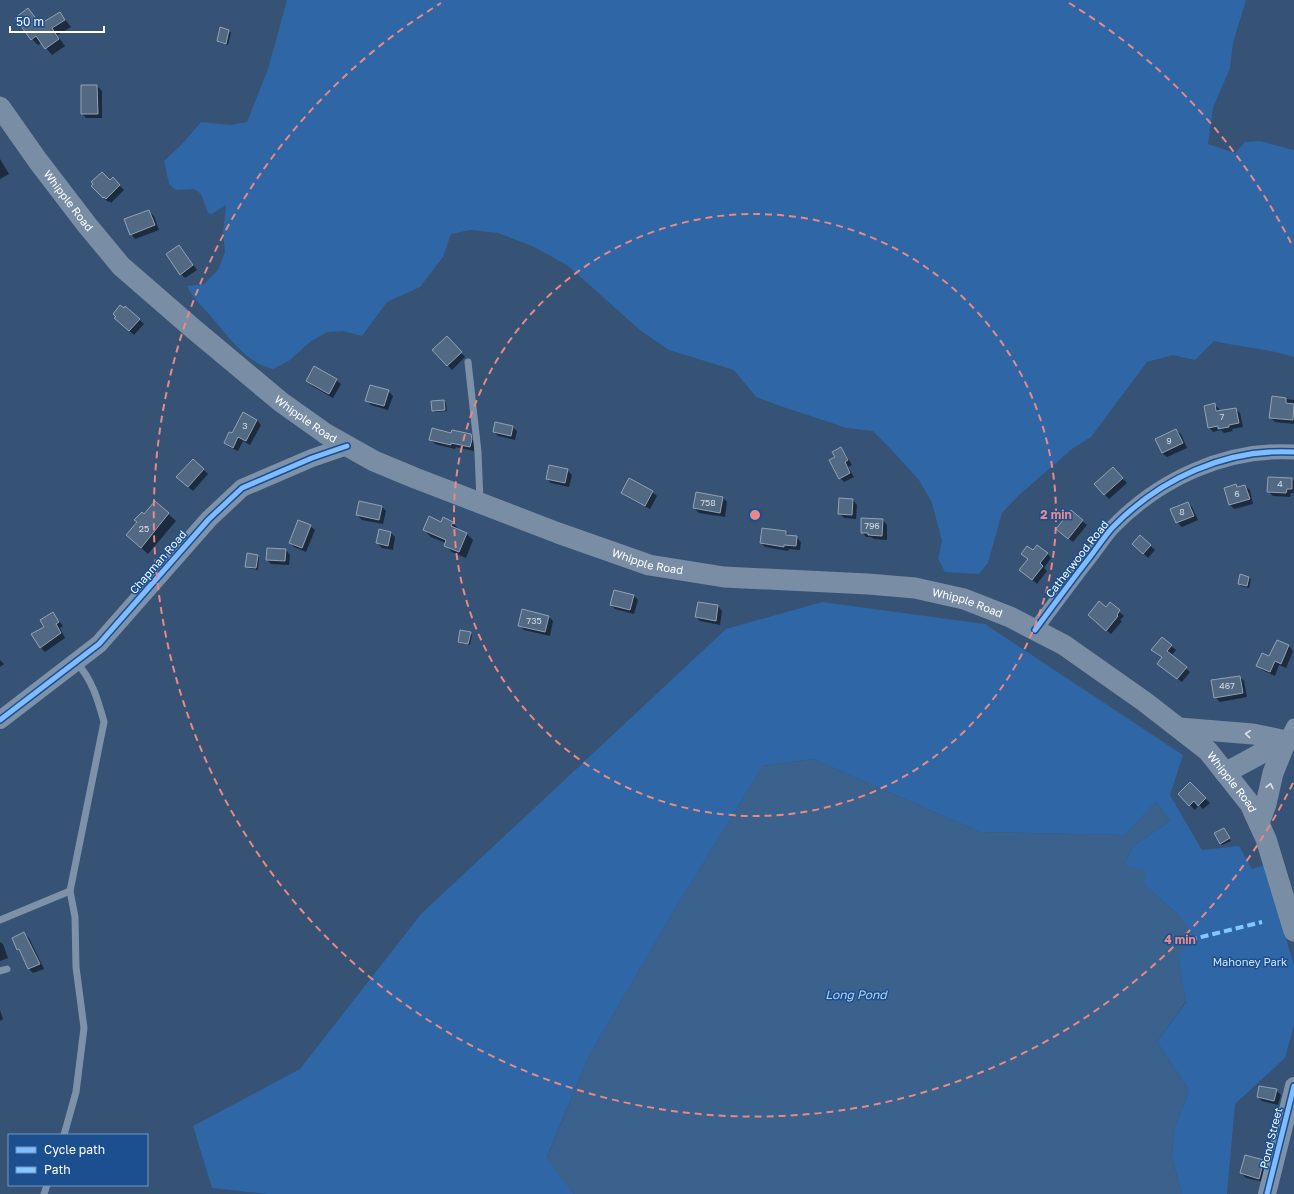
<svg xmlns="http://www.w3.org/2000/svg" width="1294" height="1194" font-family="'Golos Text',sans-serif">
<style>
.green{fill:#2f66a5}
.water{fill:#3b618d}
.shadow{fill:#0007}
.building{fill:#526984;stroke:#92a2b6}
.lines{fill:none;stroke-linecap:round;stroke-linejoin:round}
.service{stroke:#7d92a8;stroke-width:7}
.minor{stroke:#7d92a8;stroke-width:15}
.tertiary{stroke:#7d92a8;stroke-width:18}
.secondary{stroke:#798da4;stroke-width:21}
.quiet{stroke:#80caff;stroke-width:4;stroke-dasharray:8 4;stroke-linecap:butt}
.cycleway-casing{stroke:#1b4f8f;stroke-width:8}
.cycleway{stroke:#80bcff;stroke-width:5}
.oneway{stroke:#dee2e8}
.ring{fill:none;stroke:#e88989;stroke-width:2;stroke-dasharray:7 5}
.labels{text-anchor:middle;stroke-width:3;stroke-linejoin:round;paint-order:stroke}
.number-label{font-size:9px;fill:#d4dae0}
.street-label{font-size:11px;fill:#fff;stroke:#1b4f8f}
.park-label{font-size:11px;fill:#cfe3fa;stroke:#1b4f8f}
.water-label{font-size:12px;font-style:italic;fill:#b5d3f5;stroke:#1b4f8f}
.centre{fill:#e88989;stroke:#1b4f8f;stroke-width:2}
.ring-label{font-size:12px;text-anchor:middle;font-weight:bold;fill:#e88989;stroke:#1b4f8f;stroke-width:3;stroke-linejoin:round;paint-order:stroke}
</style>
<rect width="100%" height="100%" fill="#365274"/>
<g class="green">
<path d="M287 0H1246L1233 43 1230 68 1213 108 1208 144 1235 153 1245 142 1260 141 1294 150V357C1268 349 1240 347 1214 341L1195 360 1173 355 1147 362 1091 437 1072 449 1018 496 1002 513 988 563 979 574 945 572 938 558 942 541 932 503 919 480 887 445 873 431 847 428 783 407 756 397 734 370 669 350 641 331 567 265 532 246 498 233 470 230 451 234 443 257 420 287 387 302 362 336 343 331 327 332 310 342 290 360 273 369C244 362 227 334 208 313 200 304 192 297 187 286L204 284 218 270 225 252 223 234 226 205 212 214 208 213 201 194 194 189 176 190 169 184 164 161 183 143 201 122 230 125 247 122 268 69Z"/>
<path d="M822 602 985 624 1183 755 1170 795 1202 850 1239 846 1252 869 1265 865 1294 966V1025L1285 1058 1235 1104 1227 1194H1182L1172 1156 1174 1130 1189 1090 1157 1042 1186 1002 1178 958 1181 917 1144 885 1124 865 1133 846 1170 821 1156 802 1125 835 980 832 813 759 763 766 671 916 588 1058 547 1157 574 1194H268L212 1188 193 1126 300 1069 421 914 726 629Z"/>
</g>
<path class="water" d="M813 759 980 832 1125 835 1156 802 1170 821 1133 846 1124 865 1146 871 1144 885 1181 917 1192 934 1178 958 1186 1001 1157 1042 1189 1090 1174 1130 1172 1156 1182 1194H574L547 1158 588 1058 671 916 763 766Z"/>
<g class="shadow">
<path d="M28 9 41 25 60 13 71 27 57 35 65 46 52 55 42 43 38 45 32 39Z"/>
<path d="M221 29 229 31 231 33 228 45 220 43 218 41Z"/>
<path d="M82 86H97L102 91V118H86L82 113Z"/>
<path d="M0 159 9 174 0 179Z"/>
<path d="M110 181 117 183 124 190 111 203 109 201 108 202 93 186Z"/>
<path d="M149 211 154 216 159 230 135 239 131 234Z"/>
<path d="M179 246 197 270 185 278 181 274Z"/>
<path d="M126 308 144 324 134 335 120 323Z"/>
<path d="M447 338 465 357 452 370 433 350Z"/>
<path d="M336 380 341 384 333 398 312 386 307 381Z"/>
<path d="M388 391 393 396 388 410 371 405 367 401Z"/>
<path d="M1273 397 1294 400V424L1275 422 1270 417Z"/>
<path d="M444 401 446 403 447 411 435 412 433 410Z"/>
<path d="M1215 405 1219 409 1220 412 1235 409 1240 413 1243 427 1232 429 1233 431 1224 433 1221 430 1213 432 1209 427Z"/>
<path d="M257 420 261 425 250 445 243 441 238 451 229 447 225 443 232 435Z"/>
<path d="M512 427 517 431 515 440 498 436 494 432Z"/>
<path d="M1176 430 1181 434 1187 448 1167 457 1162 453Z"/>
<path d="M452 434 470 435 475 439 474 451 456 447 455 449 435 444 431 440Z"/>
<path d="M841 448 845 453 852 465 848 467 854 477 844 482 840 478 836 457Z"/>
<path d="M193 460 208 474 193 491 177 477Z"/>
<path d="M567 470 572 475 569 487 551 483 547 479Z"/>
<path d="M1117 473 1127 483 1109 499 1095 484Z"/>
<path d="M1292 479 1294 481V493H1291L1290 497 1273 496 1268 491Z"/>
<path d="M1236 486 1238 488 1245 486 1250 490 1253 504 1234 509 1230 505 1225 489Z"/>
<path d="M652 492 657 496 650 509 627 497 622 493Z"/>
<path d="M723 498 727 502 725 517 699 513 694 508Z"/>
<path d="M840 499 853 500 857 505 856 519 844 518 839 513Z"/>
<path d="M155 502 176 521 148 554 127 535Z"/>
<path d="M1188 503 1192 507 1198 520 1182 527 1177 522Z"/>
<path d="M382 507 386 511 383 524 362 520 357 515Z"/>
<path d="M1071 512 1087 525 1073 542 1062 533Z"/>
<path d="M883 520 887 525V540L874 539 871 537H866L862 532Z"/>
<path d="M441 523H453L459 530 466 533 473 540 466 558 452 552 445 545 446 543 431 537 424 530Z"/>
<path d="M310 526 315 530 306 552 294 547 290 543Z"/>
<path d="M380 530 391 533 395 537 393 550 382 548 377 543Z"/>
<path d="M786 532 790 536 796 537 801 542 800 550 789 549 788 551 765 547 761 543Z"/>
<path d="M1140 536 1155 550 1148 558 1134 544Z"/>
<path d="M286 550 290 555 289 565 271 564 267 560Z"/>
<path d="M1033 552 1047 553 1051 558 1044 568 1047 571 1037 584 1021 570 1029 559 1023 554Z"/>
<path d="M257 555 259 557 258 570 248 568 246 566Z"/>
<path d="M1249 577 1251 579 1249 588 1241 586 1239 584Z"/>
<path d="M633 595 638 600 634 614 615 609 611 605Z"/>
<path d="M698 603 718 606 722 611 720 625 700 621 696 617Z"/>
<path d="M1110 604 1124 616 1120 620 1122 621 1111 634 1089 615 1106 609Z"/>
<path d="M53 613 63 626 60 628 65 638 45 652 40 647 45 627Z"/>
<path d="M549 617 553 621 550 636 524 630 519 625Z"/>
<path d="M470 633 472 635 470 645 461 643 459 641Z"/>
<path d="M1277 641 1289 646 1293 651 1286 668 1279 665 1275 676 1262 670 1258 665 1270 658Z"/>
<path d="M1171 646 1176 650 1171 656 1190 672 1182 682 1163 668V658L1153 650Z"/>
<path d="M0 660 4 664 0 667Z"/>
<path d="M1240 677 1244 681 1247 697 1220 702 1215 697Z"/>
<path d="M1190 783 1210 803 1203 809 1199 805 1195 810 1179 794Z"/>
<path d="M1226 831 1231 841 1222 845 1220 843Z"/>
<path d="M24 933 29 938 44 969 33 973 29 969 22 953 18 949Z"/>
<path d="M0 942 3 944 8 958 0 961Z"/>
<path d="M0 1010 3 1019 0 1021Z"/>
<path d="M1276 1090 1281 1095 1278 1105 1262 1101 1258 1097Z"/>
<path d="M1264 1161 1268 1166 1264 1182 1246 1178 1241 1173Z"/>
</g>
<g class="building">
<path d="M28 8 40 24 60 12 65 20 52 28 59 39 45 49 36 36 31 40 15 18Z"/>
<path d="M220 27 229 30 226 44 217 41Z"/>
<path d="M81 85H97L98 114H81Z"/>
<path d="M102 172 110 180 113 177 120 185 106 199 104 197 103 198 91 186 93 184 91 182Z"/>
<path d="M149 210 155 225 130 235 124 219Z"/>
<path d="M179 245 193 265 180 275 166 254Z"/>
<path d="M120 305 124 308 125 306 140 319 129 331 114 318 116 317 113 314Z"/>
<path d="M447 336 462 352 447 366 432 350Z"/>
<path d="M314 366 337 379 329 394 306 381Z"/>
<path d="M370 385 389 390 384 406 365 401Z"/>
<path d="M1272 396 1286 398V403L1294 404 1293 420 1269 418Z"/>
<path d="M444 400 445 410 432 411 431 401Z"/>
<path d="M1215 403 1216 411 1236 408 1239 423 1229 425V427L1218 429V426L1208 428 1204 406Z"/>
<path d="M243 412 257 420 246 441 238 437 233 448 224 443 229 432 232 433Z"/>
<path d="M495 422 513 426 511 436 493 432Z"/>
<path d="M432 428 451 433 452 430 471 434 472 439 470 447 451 443V445L429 440Z"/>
<path d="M1176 429 1183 443 1162 453 1155 439Z"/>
<path d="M841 447 848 460 845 462 850 473 839 479 829 460 835 457 832 452Z"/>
<path d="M193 459 204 469 188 487 176 477Z"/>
<path d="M549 465 568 469 565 483 546 479Z"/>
<path d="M1113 467 1123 478 1104 495 1094 484Z"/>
<path d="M1268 477 1292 478V489H1287L1286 493 1267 492Z"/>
<path d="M629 478 653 491 645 506 621 493Z"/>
<path d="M1236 484 1237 487 1245 485 1250 499 1229 505 1224 488Z"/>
<path d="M696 492 723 497 720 513 693 508Z"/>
<path d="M839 498 853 499 852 515 838 514Z"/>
<path d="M155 501 169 513 141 548 126 535 137 522 134 520 142 512 144 514Z"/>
<path d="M359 501 382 506 379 520 356 515Z"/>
<path d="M1188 502 1194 516 1176 523 1170 509Z"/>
<path d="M1071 510 1083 520 1068 539 1056 529Z"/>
<path d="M429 516 441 522 443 517 453 522 451 526 467 533 459 552 444 546 446 540 423 530Z"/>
<path d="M861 518 883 519 882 536 868 535V533H861Z"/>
<path d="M298 520 311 525 302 548 289 543Z"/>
<path d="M762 528 786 531V535L797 536 796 546 784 545V547L760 543Z"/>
<path d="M379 529 391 532 388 546 376 543Z"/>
<path d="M1140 535 1151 545 1143 554 1132 544Z"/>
<path d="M1037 545 1048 553 1040 563 1043 566 1032 580 1019 570 1028 559 1021 554 1027 546 1033 550Z"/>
<path d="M267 548 286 549 285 561 266 560Z"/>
<path d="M247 553 258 555 256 568 245 567Z"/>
<path d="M1240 574 1249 577 1247 586 1238 584Z"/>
<path d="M614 590 634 595 630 610 610 605Z"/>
<path d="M1099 601 1106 607 1110 602 1120 610 1117 615 1118 616 1106 631 1088 615Z"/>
<path d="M698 602 718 605 716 621 695 617Z"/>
<path d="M522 609 549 616 545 632 518 626Z"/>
<path d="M53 612 59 622 56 624 61 633 40 648 31 634 44 627 40 620Z"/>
<path d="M460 630 471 632 468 644 458 642Z"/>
<path d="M1162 637 1172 645 1167 651 1187 667 1177 679 1157 664 1162 657 1151 650Z"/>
<path d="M1277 640 1289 645 1281 664 1275 661 1270 672 1256 666 1262 653 1269 656Z"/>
<path d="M1240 676 1243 693 1214 698 1211 680Z"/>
<path d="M1190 782 1206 798 1198 806 1194 801 1189 806 1178 794Z"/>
<path d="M1224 828 1230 838 1220 844 1214 833Z"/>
<path d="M24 932 40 964 28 969 19 949 17 950 12 938Z"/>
<path d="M1259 1086 1277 1089 1274 1101 1257 1097Z"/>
<path d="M1245 1155 1264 1160 1259 1179 1240 1173Z"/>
</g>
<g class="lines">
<g class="service">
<path d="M468 362 478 452 480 501"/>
<path d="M0 920 70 891"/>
<path d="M0 971 7 969"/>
<path d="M64 1135 76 1092 84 1028 76 967 75 917 70 891 104 722C98 700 92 679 76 662"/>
<path d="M44 1194 47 1185"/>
</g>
<g class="minor">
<path d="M1035 630C1052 607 1069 584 1086 562 1095 551 1103 538 1112 528 1159 479 1226 448 1294 452"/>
<path d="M1286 741 1294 726"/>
</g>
<g class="tertiary">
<path d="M0 720 99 644 209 519 242 488 312 458 347 446"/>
<path d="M1267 1194 1294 1086"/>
</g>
<g class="secondary">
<path id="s1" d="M0 107 38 161 87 225 121 266 190 326 281 402 326 434 374 461 415 478 558 533 649 565 724 577 868 584 915 588 964 599 1010 617 1064 645 1145 702 1208 751 1250 804 1266 839 1294 931"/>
<path d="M1179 728 1253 734 1286 741 1273 773 1266 804 1259 823"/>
<path d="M1225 773 1273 747 1291 740"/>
</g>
<path class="quiet" d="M1189 940 1262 922"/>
<g class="cycleway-casing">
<g id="cycleway">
<path d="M1035 630C1052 607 1069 584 1086 562 1095 551 1103 538 1112 528 1159 479 1226 448 1294 452"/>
<path d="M0 720 99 644 209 519 242 488 312 458 347 446"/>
<path d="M1267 1194 1294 1086"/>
</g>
</g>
<use href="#cycleway" class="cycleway"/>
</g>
<defs><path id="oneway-chevron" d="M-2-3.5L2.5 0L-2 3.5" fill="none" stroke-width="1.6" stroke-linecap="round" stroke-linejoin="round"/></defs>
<g class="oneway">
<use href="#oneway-chevron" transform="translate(1248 734) rotate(-175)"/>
<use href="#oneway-chevron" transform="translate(1270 786) rotate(-77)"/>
</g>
<g class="ring">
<circle cx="755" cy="515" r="301"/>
<path d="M1293 783A601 601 0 1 1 441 3M1069 3A601 601 0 0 1 1293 247"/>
</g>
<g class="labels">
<g class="number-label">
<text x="1222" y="420">7</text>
<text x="245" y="429">3</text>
<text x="1169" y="444">9</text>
<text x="1280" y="487">4</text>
<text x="1237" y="497">6</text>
<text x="708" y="506">758</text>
<text x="1182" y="515">8</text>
<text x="872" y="529">796</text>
<text x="144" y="532">25</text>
<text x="534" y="624">735</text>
<text x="1227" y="689">467</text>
</g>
<g class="street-label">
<text dy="4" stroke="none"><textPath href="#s1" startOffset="116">Whipple Road</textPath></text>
<text dy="4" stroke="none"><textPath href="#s1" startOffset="440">Whipple Road</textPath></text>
<text transform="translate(1077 559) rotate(-52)" y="4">Catherwood Road</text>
<text dy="4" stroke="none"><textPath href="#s1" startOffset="812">Whipple Road</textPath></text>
<text transform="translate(158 562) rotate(-49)" y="4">Chapman Road</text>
<text dy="4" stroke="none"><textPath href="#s1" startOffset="1136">Whipple Road</textPath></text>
<text dy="4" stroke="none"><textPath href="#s1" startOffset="1460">Whipple Road</textPath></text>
<text transform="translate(1271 1138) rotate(-76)" y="4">Pond Street</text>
</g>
<g class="park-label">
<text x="1250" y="966">Mahoney Park</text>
</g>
<g class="water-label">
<text x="856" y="999">Long Pond</text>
</g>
</g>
<circle cx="755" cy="515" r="6" class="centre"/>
<g class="ring-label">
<text x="1056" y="519">2 min</text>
<text x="1180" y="944">4 min</text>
</g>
<rect x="8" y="1134" width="140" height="52" fill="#1b4f8f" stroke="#7695bc"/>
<rect x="16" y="1147" width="20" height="6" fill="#80bcff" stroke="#7695bc"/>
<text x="44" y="1154" font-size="12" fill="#ffffff">Cycle path</text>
<rect x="16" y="1167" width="20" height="6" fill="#80caff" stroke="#7695bc"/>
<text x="44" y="1174" font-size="12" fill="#ffffff">Path</text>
<path d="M10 26v6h94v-6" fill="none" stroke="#ffffff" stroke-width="2"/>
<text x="16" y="26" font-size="12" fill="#ffffff" stroke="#1b4f8f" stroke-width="3" paint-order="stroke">50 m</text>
</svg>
